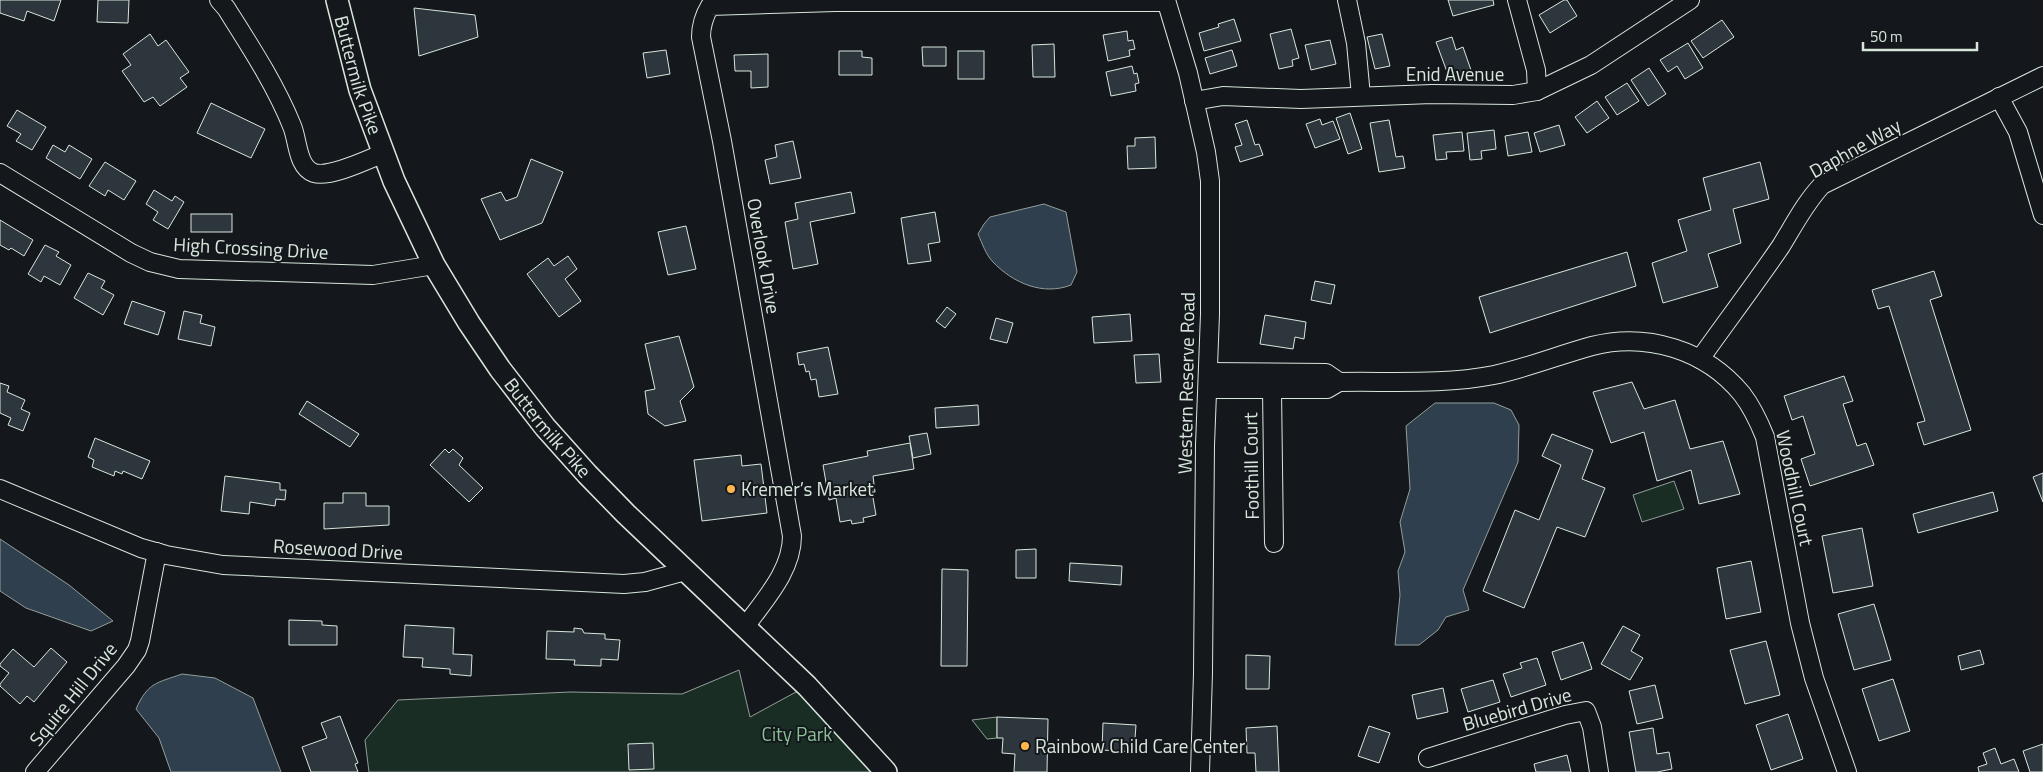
<svg xmlns="http://www.w3.org/2000/svg" width="2043" height="772" font-family="'Titillium Web',sans-serif">
<style>
.green{fill:#1a2d24;stroke:#939e99}
.water{fill:#2f3f4d;stroke:#939e99}
.building{fill:#2c363c;stroke:#d8e6dc}
.lines{fill:none;stroke-linecap:round;stroke-linejoin:round}
.minor-casing{stroke:#d8e6dc;stroke-width:20}
.major-casing{stroke:#d8e6dc;stroke-width:24}
.minor{stroke:#14181c;stroke-width:18}
.major{stroke:#14181c;stroke-width:21}
.poi-dot{fill:#ffb74d;stroke:#14181c;stroke-width:2}
.labels{text-anchor:middle;stroke-width:4;stroke-linejoin:round;paint-order:stroke}
.street-label{font-size:19px;fill:#d8e6dc;stroke:#14181c}
.poi-label{font-size:19px;fill:#d8e6dc;stroke:#14181c;text-anchor:start}
.park-label{font-size:19px;fill:#8ac095;stroke:#14181c}
</style>
<rect width="100%" height="100%" fill="#14181c"/>
<g class="green">
<path d="M1674 481 1684 509 1642 522 1633 495Z"/>
<path d="M739 670 750 717 807 686 886 772H369L365 740 398 700 570 692 682 694Z"/>
<path d="M997 717V738L987 739 972 720Z"/>
</g>
<g class="water">
<path d="M1044 204 1066 212 1077 272 1071 285C1043 296 1013 283 993 262 986 255 982 243 978 234L984 224 990 217Z"/>
<path d="M1435 403H1494L1511 410 1519 425 1518 462 1463 590 1469 610 1446 617 1438 630 1419 645H1395L1400 595 1398 571 1405 552 1400 522 1410 489 1406 426Z"/>
<path d="M0 539 69 585 113 621 91 631 26 608 0 591Z"/>
<path d="M182 674 215 678 253 698 281 772H171L159 738 136 709C148 682 157 683 182 674Z"/>
</g>
<g class="building">
<path d="M0 0H61L54 21 27 11 24 21 0 13Z"/>
<path d="M98 0H129L128 23 97 22Z"/>
<path d="M1448 0H1493L1494 5 1453 16Z"/>
<path d="M1564 0H1567L1577 16 1550 33 1539 15Z"/>
<path d="M414 8 475 15 478 37 419 56Z"/>
<path d="M1234 19 1241 41 1204 51 1199 33 1219 27 1218 24Z"/>
<path d="M1722 20 1734 37 1703 58 1691 41Z"/>
<path d="M1291 29 1299 58 1292 60 1293 66 1279 69 1270 34Z"/>
<path d="M1127 31 1128 41 1133 40 1135 49 1129 50 1130 56 1108 61 1103 35Z"/>
<path d="M150 34 158 46 166 40 189 72 180 78 187 87 160 106 153 97 144 102 122 71 131 65 123 54Z"/>
<path d="M1382 34 1390 66 1375 69 1367 37Z"/>
<path d="M1452 37 1456 50 1463 47 1472 73 1450 80 1436 42Z"/>
<path d="M1330 40 1336 64 1311 70 1305 45Z"/>
<path d="M1688 43 1703 68 1685 79 1677 66 1668 72 1660 60Z"/>
<path d="M1054 44 1055 77H1033L1032 45Z"/>
<path d="M922 47H946V66H923Z"/>
<path d="M666 50 670 74 647 78 643 53Z"/>
<path d="M1232 50 1237 66 1210 74 1205 58Z"/>
<path d="M839 51H862V57L872 58V75H839Z"/>
<rect x="958" y="51" width="26" height="28"/>
<path d="M768 54V87L751 88V71H735L734 55Z"/>
<path d="M1132 66 1134 74 1137 73 1139 83 1135 84 1136 91 1111 96 1106 72Z"/>
<path d="M1649 68 1666 94 1648 106 1631 80Z"/>
<path d="M1627 83 1639 101 1617 115 1605 97Z"/>
<path d="M1597 101 1609 118 1587 133 1575 117Z"/>
<path d="M211 103 265 129 251 158 197 133Z"/>
<path d="M17 110 46 127 32 150 16 141 21 134 7 126Z"/>
<path d="M1350 113 1362 149 1348 154 1336 118Z"/>
<path d="M1320 119 1322 125 1333 121 1340 139 1315 148 1306 124Z"/>
<path d="M1247 120 1255 145 1259 144 1263 155 1240 162 1235 147 1242 145 1235 124Z"/>
<path d="M1389 120 1396 157 1403 156 1405 168 1379 172 1370 123Z"/>
<path d="M1559 125 1565 145 1540 152 1534 133Z"/>
<path d="M1494 130 1496 149 1481 151 1482 159 1470 160 1467 133Z"/>
<path d="M1462 132 1464 151 1446 152 1447 159 1436 160 1433 135Z"/>
<path d="M1528 132 1532 152 1508 156 1505 136Z"/>
<path d="M1155 137 1156 168 1128 169 1127 146H1135V138Z"/>
<path d="M793 141 801 178 770 184 765 160 777 157 775 145Z"/>
<path d="M53 145 65 152 69 145 92 159 80 179 46 158Z"/>
<path d="M531 159 563 172 542 223 500 240 481 199 501 192 506 201 517 197Z"/>
<path d="M105 162 136 181 124 200 108 190 105 196 89 186Z"/>
<path d="M1760 162 1769 199 1733 209 1741 243 1708 254 1718 287 1663 303 1652 263 1687 251 1678 220 1711 210 1703 178Z"/>
<path d="M154 190 172 201 175 196 184 202 168 229 153 220 158 212 146 204Z"/>
<path d="M851 192 855 213 810 222 818 264 793 269 785 222 798 219 795 203Z"/>
<path d="M935 212 940 242 928 244 931 261 908 264 901 218Z"/>
<rect x="191" y="214" width="41" height="18"/>
<path d="M0 220 33 240 24 256 11 248 9 250 0 245Z"/>
<path d="M686 226 696 269 668 275 658 232Z"/>
<path d="M45 245 59 252 56 256 71 265 60 285 44 276 41 282 28 274Z"/>
<path d="M1627 252 1636 286 1490 333 1479 297Z"/>
<path d="M568 256 577 269 565 279 581 301 559 317 527 274 548 258 554 266Z"/>
<path d="M1934 271 1942 296 1930 300 1971 430 1924 445 1917 423 1925 421 1889 306 1878 309 1872 290Z"/>
<path d="M88 273 105 281 101 288 114 295 103 315 74 298Z"/>
<path d="M1315 281 1335 285 1331 304 1311 300Z"/>
<path d="M132 301 165 312 158 335 124 324Z"/>
<path d="M947 307 956 314 945 328 936 321Z"/>
<path d="M184 311 202 315 200 323 215 327 211 346 178 339Z"/>
<path d="M1130 314 1132 341 1094 343 1092 317Z"/>
<path d="M1265 315 1306 322 1304 339 1295 337 1293 349 1260 344Z"/>
<path d="M996 318 1013 323 1007 343 990 339Z"/>
<path d="M679 336 694 387 680 401 686 421 665 426 648 414 645 391 655 389 645 344Z"/>
<path d="M828 347 838 394 819 397 816 379 811 380 809 371 806 372 804 364 799 365 797 353Z"/>
<path d="M1159 354 1161 382 1136 383 1134 355Z"/>
<path d="M1844 376 1853 401 1843 404 1857 446 1866 443 1874 465 1810 486 1801 459 1815 454 1803 416 1792 420 1784 396Z"/>
<path d="M1632 382 1644 409 1675 400 1690 449 1723 441 1740 494 1699 504 1691 470 1657 481 1644 432 1611 443 1593 392Z"/>
<path d="M0 383 9 386 7 392 25 400 21 409 30 413 23 431 8 425 11 418 0 413Z"/>
<path d="M307 401 359 434 350 447 299 414Z"/>
<path d="M978 405 979 425 936 428 935 408Z"/>
<path d="M927 433 931 454 913 458 909 436Z"/>
<path d="M1552 434 1593 450 1582 479 1605 488 1585 537 1557 527 1524 608 1483 591 1515 510 1539 520 1561 465 1542 456Z"/>
<path d="M95 438 150 461 142 479 123 471 122 474 115 471 114 476 92 467 94 460 88 457Z"/>
<path d="M910 443 914 469 873 476 875 492H872L876 515 863 518 864 522 852 524 851 520 840 522 836 498 829 500 823 465 868 456 867 451Z"/>
<path d="M445 449 449 453 453 449 463 458 459 465 483 488 469 502 430 465Z"/>
<path d="M741 455 742 466 761 464 767 513 702 521 694 460Z"/>
<path d="M2043 473V502L2033 477Z"/>
<path d="M225 476 280 483V490H286L285 500 276 499 275 506 250 502 249 514 221 511Z"/>
<path d="M1993 492 1998 511 1918 533 1913 514Z"/>
<path d="M343 493H366V506H389V525L324 529V503H343Z"/>
<path d="M1862 528 1873 586 1833 593 1822 536Z"/>
<path d="M1036 549V578H1016V550Z"/>
<path d="M1751 561 1761 612 1726 619 1717 568Z"/>
<path d="M1070 563 1122 566 1121 585 1069 581Z"/>
<path d="M942 569 968 570 967 666H941Z"/>
<path d="M1874 604 1891 660 1854 670 1838 614Z"/>
<path d="M289 620 322 621V625L337 626V645H289Z"/>
<path d="M405 625 454 628 453 654 472 655 471 676 450 674V669L422 667 423 658 403 657Z"/>
<path d="M1623 626 1640 635 1631 651 1643 658 1630 680 1601 664Z"/>
<path d="M574 628 582 629 584 633 605 634V639L620 640 618 660 601 659V666L574 665 575 660 546 659 547 631 574 632Z"/>
<path d="M1766 641 1780 695 1745 704 1730 650Z"/>
<path d="M1583 642 1592 669 1561 680 1552 652Z"/>
<path d="M51 648 67 662 34 702 27 696 20 704 0 686V684L9 673 0 666V664L13 649 34 667Z"/>
<path d="M1980 650 1984 664 1961 670 1958 656Z"/>
<path d="M1246 655 1270 656 1269 689H1246Z"/>
<path d="M1537 658 1546 685 1511 697 1503 674 1522 668 1520 663Z"/>
<path d="M1893 679 1910 731 1879 741 1862 689Z"/>
<path d="M1493 680 1500 702 1468 712 1461 689Z"/>
<path d="M1655 685 1663 718 1637 724 1629 691Z"/>
<path d="M1443 688 1448 712 1417 719 1412 695Z"/>
<path d="M1788 714 1803 759 1771 770 1756 725Z"/>
<path d="M340 716 358 763 355 764 358 772H311L302 747 327 738 321 723Z"/>
<path d="M997 717 1048 719 1047 772H1014L1015 754 1002 753 1003 738H997Z"/>
<path d="M1103 723 1136 725 1134 752 1102 750Z"/>
<path d="M1277 726 1279 772H1256L1255 753H1247L1246 728Z"/>
<path d="M1369 726 1390 733 1379 763 1358 756Z"/>
<path d="M1653 728 1657 754 1669 752 1672 769 1657 772H1636L1629 732Z"/>
<path d="M653 743 654 769 629 770 628 744Z"/>
<path d="M2043 744V772H2030L2023 751Z"/>
<path d="M1995 748 2001 764 2014 759 2019 772H1979L1978 767 1987 764 1983 753Z"/>
<path d="M1567 755 1571 772H1536L1534 764Z"/>
</g>
<g class="lines">
<g class="minor-casing">
<g id="minor">
<path d="M219 0 226 8C250 46 275 84 292 126 298 140 297 167 314 173 330 178 369 159 384 153"/>
<path d="M1166 0 1188 73 1206 152 1210 181V314L1205 445 1203 673 1200 772"/>
<path d="M1347 0 1356 43 1361 96"/>
<path d="M1517 0 1536 70 1537 91"/>
<path d="M1999 97 2018 132 2043 215"/>
<path d="M1194 101 1223 96 1301 99 1432 94 1513 95 1537 91 1591 65 1690 0"/>
<path d="M0 173 131 253 150 262 179 269 373 275 434 265"/>
<path d="M1700 359C1727 321 1755 284 1781 246 1794 225 1805 203 1822 185L2043 76"/>
<path d="M1208 372 1326 373 1339 382"/>
<path d="M1208 389H1327L1339 382C1390 381 1443 385 1494 375 1527 368 1559 355 1592 346 1647 332 1706 350 1742 394 1752 407 1759 422 1765 437L1800 623 1814 678 1847 772"/>
<path d="M1272 389 1274 543"/>
<path d="M0 489 141 548 166 555 223 565 624 584 645 582 685 571"/>
<path d="M745 627C764 600 792 571 792 536L722 141 701 37C701 25 704 16 710 6L835 2H1166"/>
<path d="M1428 758 1565 715 1586 711 1592 727 1599 772"/>
<path d="M35 772 126 666 137 650 140 641 157 552"/>
</g>
</g>
<g class="major-casing">
<g id="major">
<path id="s1" d="M337 0 360 90 394 181 434 265 469 323 500 369 545 427 587 474 626 514 807 686 886 772"/>
</g>
</g>
<use href="#minor" class="minor"/>
<use href="#major" class="major"/>
</g>
<g class="poi-dot">
<circle cx="731" cy="489" r="5"/>
<circle cx="1025" cy="746" r="5"/>
</g>
<g class="labels">
<g class="street-label">
<text dy="7" stroke="none"><textPath href="#s1" startOffset="78">Buttermilk Pike</textPath></text>
<text x="1455" y="81">Enid Avenue</text>
<text transform="translate(1855 148) rotate(-29)" y="7">Daphne Way</text>
<text transform="translate(251 248) rotate(3)" y="7">High Crossing Drive</text>
<text transform="translate(764 256) rotate(80)" y="7">Overlook Drive</text>
<text transform="translate(1186 383) rotate(-89)" y="7">Western Reserve Road</text>
<text dy="7" stroke="none"><textPath href="#s1" startOffset="482">Buttermilk Pike</textPath></text>
<text transform="translate(1251 466) rotate(-91)" y="7">Foothill Court</text>
<text transform="translate(1795 488) rotate(78)" y="7">Woodhill Court</text>
<text transform="translate(338 549) rotate(3)" y="7">Rosewood Drive</text>
<text transform="translate(73 694) rotate(-51)" y="7">Squire Hill Drive</text>
<text transform="translate(1517 709) rotate(-16)" y="7">Bluebird Drive</text>
</g>
<g class="poi-label">
<text x="741" y="496">Kremer’s Market</text>
<text x="1035" y="753">Rainbow Child Care Center</text>
</g>
<g class="park-label">
<text x="797" y="741">City Park</text>
</g>
</g>
<path d="M1863 42v8h114v-8" fill="none" stroke="#d8e6dc" stroke-width="2.5"/>
<text x="1870" y="42" font-size="15" fill="#d8e6dc" stroke="#14181c" stroke-width="4" paint-order="stroke">50 m</text>
</svg>
